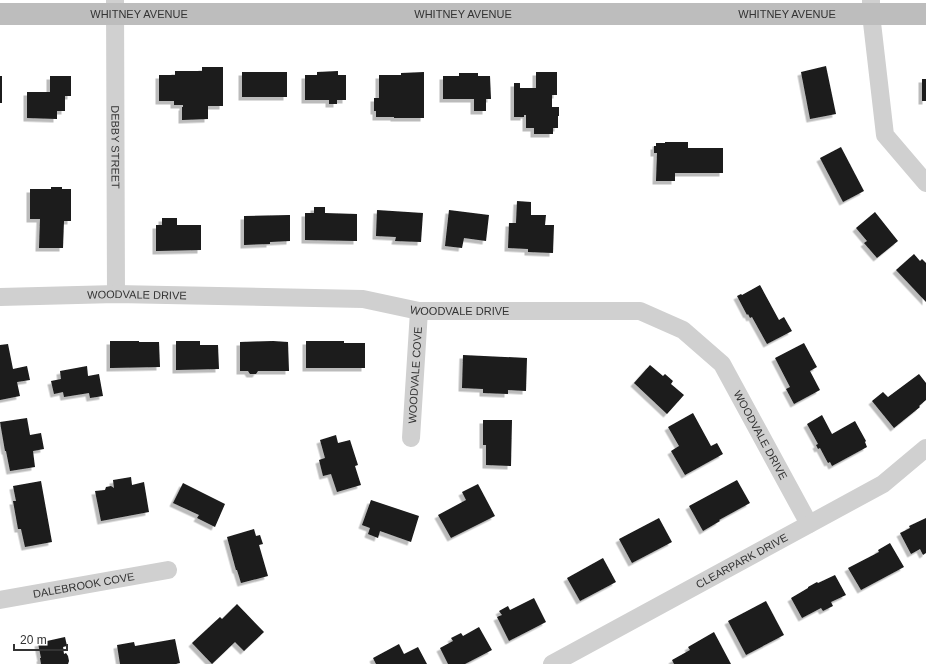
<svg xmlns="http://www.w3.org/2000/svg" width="926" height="664" font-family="Helvetica,sans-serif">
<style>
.building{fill:#1a1a1a;filter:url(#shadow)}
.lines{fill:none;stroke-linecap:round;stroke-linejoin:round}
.minor{stroke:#d0d0d0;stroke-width:18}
.secondary{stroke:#bdbdbd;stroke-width:22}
.labels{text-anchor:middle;stroke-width:4;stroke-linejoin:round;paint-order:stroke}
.street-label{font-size:11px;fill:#333;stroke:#fff}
</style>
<defs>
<filter id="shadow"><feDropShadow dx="-3.5" dy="3.5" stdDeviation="0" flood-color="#0004"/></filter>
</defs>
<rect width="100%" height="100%" fill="#fff"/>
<g class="building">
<path d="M826 66 836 114 810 119 801 72Z"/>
<path d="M202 67H223V106H208V119L182 120V107H183V105H174V101H159V75H175V71H202Z"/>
<path d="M338 71V75H346V100H337V104H329V100H305V75H317V72Z"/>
<rect x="242" y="72" width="45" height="25"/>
<path d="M424 72V118H394V117H376V111H374V98H379V75H401V73Z"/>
<path d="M536 72H557V95H552V107H559V116H558V128H553V134H534V128H526V115H524V117H514V83H520V88H536Z"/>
<path d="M459 73H478V76H490L491 99H486V111H474V99H443V76H459Z"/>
<rect x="0" y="76" width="2" height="27"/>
<path d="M50 76H71V96H65V111H57V119L27 118V92H50Z"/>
<rect x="922" y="79" width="4" height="22"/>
<path d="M665 142H688V148H723V173H675V181H656L657 153H654V146H656V143H665Z"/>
<path d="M841 147 864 191 843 202 820 158Z"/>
<path d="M51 187H62V189H71V221H64L63 248H39L40 219H30V189H51Z"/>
<path d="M517 201 531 202V215H546L545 225H554L553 253 528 252V249L508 248 509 223H516Z"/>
<path d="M314 207H325V213L357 214V241L305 240V213H314Z"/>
<path d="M377 210 423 213 421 242 395 241 396 237 376 236Z"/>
<path d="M449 210 489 215 486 241 464 238 462 248 445 246Z"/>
<path d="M875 212 898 241 877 258 864 243 867 241 856 228Z"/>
<path d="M290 215V241L270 242V244L244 245V216Z"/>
<path d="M162 218H177V225H201V250L156 251V225H162Z"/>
<path d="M914 254 920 261 922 259 926 263V302L896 270Z"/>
<path d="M760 285 779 320 784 317 792 331 767 344 752 317 750 318 748 314 747 315 737 296 741 294 742 295Z"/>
<path d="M110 341H139V342H159L160 367 110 368Z"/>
<path d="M176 341H200V345H218L219 369 176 370Z"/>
<path d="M273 341 288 342 289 371H258L256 374H250L248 371H240V342Z"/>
<path d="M306 341H344V343H365V368H306Z"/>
<path d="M804 343 817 367 810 371 820 390 794 404 786 389 790 387 775 358Z"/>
<path d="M8 344 13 369 27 366 30 380 17 382 20 396 0 400V345Z"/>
<path d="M463 355 527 358 526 391 508 390V394L483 393V389L462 388Z"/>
<path d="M650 365 663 376 665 374 673 381 671 384 684 395 667 414 634 383Z"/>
<path d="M87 366 88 376 99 374 103 396 90 398 89 393 64 397 63 392 54 394 51 381 61 379 60 371Z"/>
<path d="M919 374 926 383V400L919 406 920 407 894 428 872 401 883 392 888 397Z"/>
<path d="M693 413 711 446 717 443 723 454 685 475 671 451 679 446 668 427Z"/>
<path d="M822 415 832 434 855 421 866 441 865 442 867 447 832 466 830 462 828 463 820 448 818 449 816 445 818 444 807 424Z"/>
<path d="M27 418 30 435 41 433 44 449 33 451 35 467 10 471 6 451H5L0 422Z"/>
<path d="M483 420H512L511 466 486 465V445H483Z"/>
<path d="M336 435 338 443 350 440 358 465 355 466 361 485 337 492 331 474 323 476 319 460 325 458 320 440Z"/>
<path d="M131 477 132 485 144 482 149 512 101 521 95 491 105 490 106 487 111 486 114 488 113 480Z"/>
<path d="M737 480 750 503 719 520 720 521 703 531 689 506Z"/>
<path d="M41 481 52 542 25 547 21 529H18L13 501H16L13 486Z"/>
<path d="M183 483 225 504 215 527 197 518 199 515 173 503Z"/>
<path d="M478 484 495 516 451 538 438 515 466 500 462 492Z"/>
<path d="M371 500 419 516 411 542 380 531 378 538 368 534 370 528 362 525Z"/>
<path d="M659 518 672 542 632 563 619 539Z"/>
<path d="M926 518V553L923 555 920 549 911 554 900 533 910 528 909 526Z"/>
<path d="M254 529 256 536 260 535 263 544 259 545 268 576 241 583 237 570H236L227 537Z"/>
<path d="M890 543 904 567 861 590 848 568 879 552 878 550Z"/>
<path d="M603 558 616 582 580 601 567 578Z"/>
<path d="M835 575 846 595 831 602 833 606 823 611 821 608 802 618 791 598 808 588V587L817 582 818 583Z"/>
<path d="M534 598 546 622 509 641 497 617 502 615 499 611 508 606 510 610Z"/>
<path d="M766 601 784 635 746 655 728 621Z"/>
<path d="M237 604 264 632 244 651 235 642 212 664 192 643 220 617 222 619Z"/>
<path d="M479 627 492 650 465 664H448L440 648 453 641 451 638 461 633 463 636Z"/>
<path d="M714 632 731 664H674L672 660 690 650 688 647Z"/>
<path d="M65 637 67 646 63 647 64 654 66 653 68 656 69 661 68 664H41L40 658H41L38 643Z"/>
<path d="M175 639 180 663 176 664H120L117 645 134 642 135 646Z"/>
<path d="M399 644 404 654 418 647 427 664H376L373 658Z"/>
</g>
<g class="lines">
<g class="minor">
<path id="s1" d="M115 0 116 294"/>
<path d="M871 0V14L885 135 926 183"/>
<path id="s2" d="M0 297 116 294 363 299 419 311H640L683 330 722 364 809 524"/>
<path id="s3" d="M411 438 419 311"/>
<path id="s4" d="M0 600 168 570"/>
<path id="s5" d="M552 664 883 484 926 448"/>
</g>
<path class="secondary" id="s6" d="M0 14H926"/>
</g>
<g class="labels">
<g class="street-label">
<text dy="4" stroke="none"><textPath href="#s6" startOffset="139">WHITNEY AVENUE</textPath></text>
<text dy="4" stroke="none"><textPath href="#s6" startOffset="463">WHITNEY AVENUE</textPath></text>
<text dy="4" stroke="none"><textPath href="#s6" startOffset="787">WHITNEY AVENUE</textPath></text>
<text dy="4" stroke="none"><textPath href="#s1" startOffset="147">DEBBY STREET</textPath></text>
<text dy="4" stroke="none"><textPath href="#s2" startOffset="137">WOODVALE DRIVE</textPath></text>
<text dy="4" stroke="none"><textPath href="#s2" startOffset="461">WOODVALE DRIVE</textPath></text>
<text dy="4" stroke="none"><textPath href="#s3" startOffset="63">WOODVALE COVE</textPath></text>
<text dy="4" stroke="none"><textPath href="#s2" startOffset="821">WOODVALE DRIVE</textPath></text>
<text dy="4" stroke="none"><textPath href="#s5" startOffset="216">CLEARPARK DRIVE</textPath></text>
<text dy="4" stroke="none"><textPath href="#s4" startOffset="85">DALEBROOK COVE</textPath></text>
</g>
</g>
<path d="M14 644v6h53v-6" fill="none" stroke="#333333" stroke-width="2"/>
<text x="20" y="644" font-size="12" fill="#333333" stroke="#ffffff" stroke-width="3" paint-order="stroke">20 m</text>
</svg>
